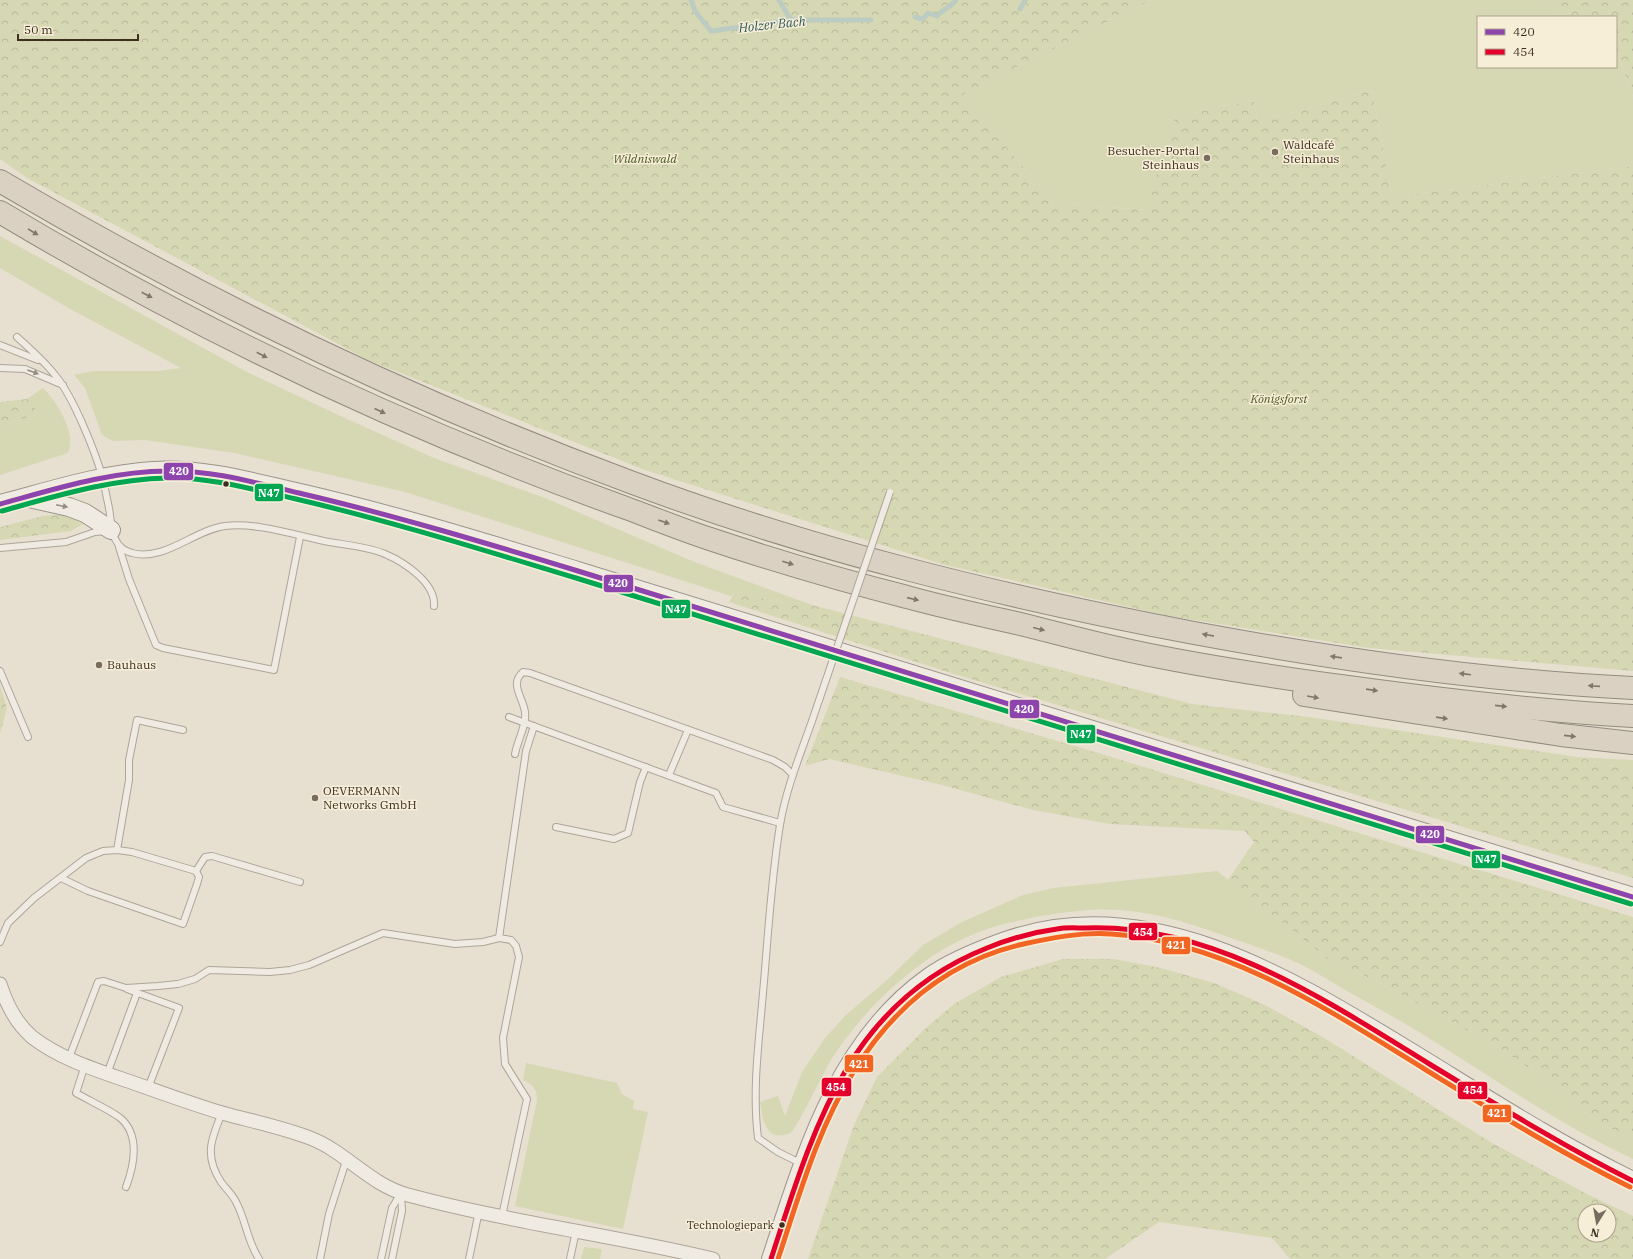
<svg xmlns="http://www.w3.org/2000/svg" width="1633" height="1259" font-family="'IBM Plex Serif',serif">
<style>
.grass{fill:#d6d7b3}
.forest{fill:url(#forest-crowns);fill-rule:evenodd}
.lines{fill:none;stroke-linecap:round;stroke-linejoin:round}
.stream{stroke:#bcccc2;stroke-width:5}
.lane-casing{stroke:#ada599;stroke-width:8}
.street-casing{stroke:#ada599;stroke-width:15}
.secondary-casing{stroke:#9c958a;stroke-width:20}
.highway-casing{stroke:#928b80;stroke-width:24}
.lane{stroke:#efebe3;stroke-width:6}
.street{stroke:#efebe3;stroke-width:13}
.secondary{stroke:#efebe3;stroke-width:18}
.highway{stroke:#dad1c2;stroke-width:22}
.lane-bridge-casing{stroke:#ada599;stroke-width:8;stroke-linecap:butt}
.lane-bridge{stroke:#efebe3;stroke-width:6}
.bus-1-casing{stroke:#f7eed8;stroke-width:8}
.bus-2-casing{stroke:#f7eed8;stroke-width:8}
.bus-3-casing{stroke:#f7eed8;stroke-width:8}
.bus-4-casing{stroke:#f7eed8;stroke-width:8}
.bus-1{stroke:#8e44ad;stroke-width:5}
.bus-2{stroke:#e4002b;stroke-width:5}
.bus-3{stroke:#f26522;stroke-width:5}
.bus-4{stroke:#00a651;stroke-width:5}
.oneway{fill:#847769}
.oneway2{fill:#968c82}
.poi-dot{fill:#786c5e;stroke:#f7eed8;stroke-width:1.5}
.bus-dot{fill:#3d2e20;stroke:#f7eed8;stroke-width:1.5}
.labels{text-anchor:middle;stroke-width:3;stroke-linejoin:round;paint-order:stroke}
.bus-label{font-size:11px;fill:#3d2e20;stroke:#f7eed8;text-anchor:end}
.poi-label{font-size:12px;fill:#3d2e20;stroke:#f7eed8;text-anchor:start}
.park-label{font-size:12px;font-style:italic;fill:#4d5a26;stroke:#f7eed8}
.water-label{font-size:13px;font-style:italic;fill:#2f5d5a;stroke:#f7eed8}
.line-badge{stroke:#f7eed8;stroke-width:1.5}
.badge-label{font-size:11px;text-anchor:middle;font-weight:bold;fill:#fff}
</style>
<defs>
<pattern id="forest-crowns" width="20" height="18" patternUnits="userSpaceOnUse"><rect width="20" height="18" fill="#d6d7b3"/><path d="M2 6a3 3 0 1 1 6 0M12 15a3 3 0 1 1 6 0" fill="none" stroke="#b9b99a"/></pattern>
</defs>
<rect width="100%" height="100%" fill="#e7e0d1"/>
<g class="grass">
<path d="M1151 0H1546L1570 17H1478V67H1616V50L1633 97V166L1392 197 1372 90 1258 122 1254 100 1175 117 1147 210 1054 203 962 95Z"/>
<path d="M0 236 247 372 347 419 434 458 545 498 692 561 812 605H790L735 591 731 596 405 492 234 453 145 440 113 441 102 435 85 388 74 375 93 371H158L181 368 72 310 0 268Z"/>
<path d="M43 388C57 402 77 433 68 453L0 475V427L39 413 27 399Z"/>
<path d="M1577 757 1633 760V771Z"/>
<path d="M1217 871 1328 959 1378 982 1496 1046 1542 1077 1586 1114 1633 1141V1159C1558 1124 1489 1075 1419 1032 1398 1019 1376 1007 1354 995 1338 986 1321 975 1304 966 1279 954 1251 945 1225 936 1182 920 1136 907 1090 910 1058 912 1027 918 997 926 931 944 867 1003 831 1060 824 1071 796 1131 790 1133 765 1143 763 1119 760 1102L778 1096 785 1116 802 1072 825 1038 846 1015 887 980 923 945 962 922 1023 895 1053 888Z"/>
<path d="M526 1063 617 1083 622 1094 634 1101 633 1109 648 1112 623 1229 515 1206 537 1100C537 1089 533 1084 523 1080Z"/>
<path d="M584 1247 602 1249 600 1259H581Z"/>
</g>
<g class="forest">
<path d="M0 0H1151L962 95 1054 203 1146 210 1175 117 1254 100 1258 122 1372 90 1392 197 1633 166V671L1369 648 1169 616 945 565 645 470 370 361 27 178 0 159Z"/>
<path d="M1546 0H1633V97L1616 50V17H1570Z"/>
<path d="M27 399 39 413 0 427V402Z"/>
<path d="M63 514 75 517 83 524 71 531 0 540V527L43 516Z"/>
<path d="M735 591 790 605H812L1192 704 1309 717 1577 757 1633 771V878L951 673 729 602Z"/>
<path d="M840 677 1095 752 1633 917V1141L1586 1114 1542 1077 1496 1046 1378 982 1328 959 1238 888 1228 880 1254 842 1245 831 1110 824 1033 810 942 785 829 759 805 766Z"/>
<path d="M0 686 7 708 0 734Z"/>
<path d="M1063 959H1114L1161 968 1214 983 1265 1005 1321 1036 1492 1143 1589 1195 1633 1216V1259H1290L1272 1238 1159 1222 1105 1259H808L854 1125 877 1077 926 1028 954 1004 1001 977ZM1585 1211H1609V1235H1585Z"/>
</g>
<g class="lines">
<g class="stream">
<path d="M691 0 695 11 711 31 791 20H871"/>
<path d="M779 0 791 20"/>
<path d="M1020 9 1025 0"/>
<path d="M915 17 923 19 928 13 937 16C943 9 951 7 956 0"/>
</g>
<g class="lane-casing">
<g id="lane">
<path d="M17 337C30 349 44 361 55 375 73 396 95 451 103 479 105 488 107 499 109 508 112 526 111 548 132 553 164 562 194 530 225 526 257 522 298 536 329 542 347 545 369 547 385 554 404 562 436 583 434 606"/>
<path d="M0 345 38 360"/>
<path d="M0 368 25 369 63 385"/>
<path d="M119 547 129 579 156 645 163 648 274 670 300 537"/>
<path d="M0 548 66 542 95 532 106 531"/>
<path d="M0 671 28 737"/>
<path d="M509 717 716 793 723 807 780 823"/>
<path d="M515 754C517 741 527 725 525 712 523 697 509 684 523 672L530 673 773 760 785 767 793 775"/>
<path d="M669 775 688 730"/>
<path d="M556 827 614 839 628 833 640 782 646 767"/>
<path d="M117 850 129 780V760L137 720 183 730"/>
<path d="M61 878 88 891 183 924 197 884 199 877 196 871"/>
<path d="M499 938 526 751 534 726"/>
<path d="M0 942 8 923 34 898 86 858 103 851 117 850 132 852 196 871 205 857 212 856 300 882"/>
<path d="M127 989 179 1008 148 1088"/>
<path d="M69 1058 98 982 104 981 126 988 158 986 178 984 195 979 209 970 270 972 290 970 309 965 383 933 455 944 483 942 499 938 511 940 516 946 519 957 503 1038 505 1064 527 1099 502 1216"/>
<path d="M85 1065 76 1093C90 1101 106 1108 119 1117 141 1134 134 1166 126 1187"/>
<path d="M107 1074 137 993"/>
<path d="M222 1113C211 1139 204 1156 221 1182 226 1189 233 1195 236 1202 246 1220 247 1241 259 1259"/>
<path d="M802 1164 778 1152 758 1138C752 1089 759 1041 763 993 768 937 771 880 780 825 786 789 800 755 812 721"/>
<path d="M320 1259 329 1214 346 1161"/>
<path d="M381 1259 392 1208 401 1193"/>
<path d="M392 1259 402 1211 401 1193"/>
<path d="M469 1259 479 1211"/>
<path d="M570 1259 576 1231"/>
</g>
</g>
<g class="street-casing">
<path id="street" d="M0 984C6 1003 17 1024 32 1037 59 1058 93 1069 125 1080 157 1091 189 1103 222 1113 251 1121 281 1127 310 1138 345 1151 370 1185 408 1195 508 1222 612 1235 713 1259"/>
</g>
<g class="secondary-casing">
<g id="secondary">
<path d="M29 498 69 507 85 513 111 530"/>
<path d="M0 504C50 491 102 474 153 471 198 468 244 480 287 490 386 512 482 542 578 571L1633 897"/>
<path d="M771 1259C805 1157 836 1044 928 978 950 962 978 951 1003 942 1148 889 1292 980 1412 1053 1484 1097 1556 1144 1633 1181"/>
</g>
</g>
<g class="highway-casing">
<g id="highway">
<path d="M0 181C202 300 413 402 633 483 815 551 1004 597 1194 633 1339 660 1486 681 1633 688"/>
<path d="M0 212C199 331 408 430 626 508 653 518 680 529 707 538 773 560 840 580 907 597 943 607 980 615 1016 623 1053 632 1089 642 1126 650 1199 666 1274 677 1348 687 1443 700 1538 711 1633 716"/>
<path d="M1304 695 1561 735 1633 743"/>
</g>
</g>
<use href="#lane" class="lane"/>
<use href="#street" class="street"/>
<use href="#secondary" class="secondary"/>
<use href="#highway" class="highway"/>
<g class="lane-bridge-casing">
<path id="lane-bridge" d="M812 721 890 492"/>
</g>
<use href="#lane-bridge" class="lane-bridge"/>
<g class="bus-1-casing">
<path id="bus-1" d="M0 504C55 489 111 471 168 471 212 470 256 483 299 493 393 515 486 543 578 571L1633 897"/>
</g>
<g class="bus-2-casing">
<path id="bus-2" d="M771 1259C792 1195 812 1127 847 1068 881 1012 926 972 987 948 1009 939 1034 932 1057 929 1066 927 1076 928 1085 928 1212 923 1327 1001 1431 1065 1497 1105 1563 1146 1633 1181"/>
</g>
<g class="bus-3-casing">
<path id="bus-3" d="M778 1259C799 1196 818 1128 854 1071 893 1008 946 963 1019 945 1050 938 1080 932 1111 934 1226 941 1330 1011 1426 1070 1493 1111 1559 1152 1630 1187"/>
</g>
<g class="bus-4-casing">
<path id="bus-4" d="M2 511C56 496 111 479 168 478 211 477 254 490 296 499 390 521 483 550 576 578L1631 904"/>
</g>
<use href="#bus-1" class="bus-1"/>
<use href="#bus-2" class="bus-2"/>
<use href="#bus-3" class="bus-3"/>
<use href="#bus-4" class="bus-4"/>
</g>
<defs><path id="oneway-solid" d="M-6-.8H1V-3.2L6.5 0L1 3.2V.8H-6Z"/></defs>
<g class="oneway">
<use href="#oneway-solid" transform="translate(33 232) rotate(31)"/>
<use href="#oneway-solid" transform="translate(147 295) rotate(28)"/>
<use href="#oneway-solid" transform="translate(262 355) rotate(28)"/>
<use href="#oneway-solid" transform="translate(380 411) rotate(24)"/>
<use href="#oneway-solid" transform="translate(664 522) rotate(20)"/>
<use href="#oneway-solid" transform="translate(788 563) rotate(18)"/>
<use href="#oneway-solid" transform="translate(913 599) rotate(13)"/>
<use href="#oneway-solid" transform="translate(1039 629) rotate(14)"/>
<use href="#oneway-solid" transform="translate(1208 635) rotate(-169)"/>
<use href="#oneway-solid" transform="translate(1336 657) rotate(-172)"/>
<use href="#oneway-solid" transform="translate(1465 674) rotate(-173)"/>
<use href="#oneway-solid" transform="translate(1594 686) rotate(-176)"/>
<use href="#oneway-solid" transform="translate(1372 690) rotate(8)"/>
<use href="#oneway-solid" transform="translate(1313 697) rotate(10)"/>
<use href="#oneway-solid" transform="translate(1501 706) rotate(6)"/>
<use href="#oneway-solid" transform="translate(1442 718) rotate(8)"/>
<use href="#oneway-solid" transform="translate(1570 736) rotate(6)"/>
</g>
<g class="oneway2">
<use href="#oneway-solid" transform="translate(33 372) rotate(20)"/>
<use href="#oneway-solid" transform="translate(62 506) rotate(12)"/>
</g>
<g class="poi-dot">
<circle cx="1275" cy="152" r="4"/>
<circle cx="1207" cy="158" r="4"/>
<circle cx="99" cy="665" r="4"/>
<circle cx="315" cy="798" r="4"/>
</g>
<g class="bus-dot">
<circle cx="226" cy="484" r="3.5"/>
<circle cx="782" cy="1225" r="3.5"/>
</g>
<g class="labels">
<g class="bus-label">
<text x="774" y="1229">Technologiepark</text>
</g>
<g class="poi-label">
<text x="1283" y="149">Waldcafé<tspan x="1283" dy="14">Steinhaus</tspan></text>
<text x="1199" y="155" text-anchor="end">Besucher-Portal<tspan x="1199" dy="14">Steinhaus</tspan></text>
<text x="107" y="669">Bauhaus</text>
<text x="323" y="795">OEVERMANN<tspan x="323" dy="14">Networks GmbH</tspan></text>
</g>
<g class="park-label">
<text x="645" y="163">Wildniswald</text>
<text x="1279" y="403">Königsforst</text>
</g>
<g class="water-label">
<text transform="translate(772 24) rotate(-6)" y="5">Holzer Bach</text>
</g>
</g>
<g class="line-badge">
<rect x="163" y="462" width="31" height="19" rx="4" fill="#8e44ad"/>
<rect x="254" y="483" width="30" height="19" rx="4" fill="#00a651"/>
<rect x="603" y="574" width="31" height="19" rx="4" fill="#8e44ad"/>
<rect x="661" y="599" width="30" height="20" rx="4" fill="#00a651"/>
<rect x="1009" y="699" width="31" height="20" rx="4" fill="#8e44ad"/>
<rect x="1066" y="724" width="30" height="20" rx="4" fill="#00a651"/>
<rect x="1415" y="825" width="30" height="19" rx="4" fill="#8e44ad"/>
<rect x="1471" y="850" width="30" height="19" rx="4" fill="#00a651"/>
<rect x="1128" y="922" width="30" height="19" rx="4" fill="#e4002b"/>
<rect x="1161" y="936" width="30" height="19" rx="4" fill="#f26522"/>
<rect x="844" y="1054" width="30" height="19" rx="4" fill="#f26522"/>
<rect x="821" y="1077" width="31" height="20" rx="4" fill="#e4002b"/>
<rect x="1457" y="1081" width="31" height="19" rx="4" fill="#e4002b"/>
<rect x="1482" y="1104" width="30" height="19" rx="4" fill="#f26522"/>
</g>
<g class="badge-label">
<text x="179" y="475">420</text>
<text x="269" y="497">N47</text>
<text x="618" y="587">420</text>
<text x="676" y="613">N47</text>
<text x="1024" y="713">420</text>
<text x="1081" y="738">N47</text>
<text x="1430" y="838">420</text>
<text x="1486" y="863">N47</text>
<text x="1143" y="936">454</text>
<text x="1176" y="949">421</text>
<text x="859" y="1068">421</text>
<text x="836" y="1091">454</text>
<text x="1473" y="1094">454</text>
<text x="1497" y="1117">421</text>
</g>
<rect x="1477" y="16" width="140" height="52" fill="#f7eed8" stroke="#ada18e"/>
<rect x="1485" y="29" width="20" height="6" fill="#8e44ad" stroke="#ada18e"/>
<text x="1513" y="36" font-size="12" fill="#3d2e20">420</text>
<rect x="1485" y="49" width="20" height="6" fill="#e4002b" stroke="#ada18e"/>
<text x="1513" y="56" font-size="12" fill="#3d2e20">454</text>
<g transform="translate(1597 1223) rotate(191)"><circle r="19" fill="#f7eed8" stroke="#ada18e"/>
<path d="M0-3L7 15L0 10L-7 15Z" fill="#786c5e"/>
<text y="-6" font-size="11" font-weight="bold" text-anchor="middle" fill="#3d2e20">N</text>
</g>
<path d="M18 34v6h120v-6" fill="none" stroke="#3d2e20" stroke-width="2"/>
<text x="24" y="34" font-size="12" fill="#3d2e20" stroke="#f7eed8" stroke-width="3" paint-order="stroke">50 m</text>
</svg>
